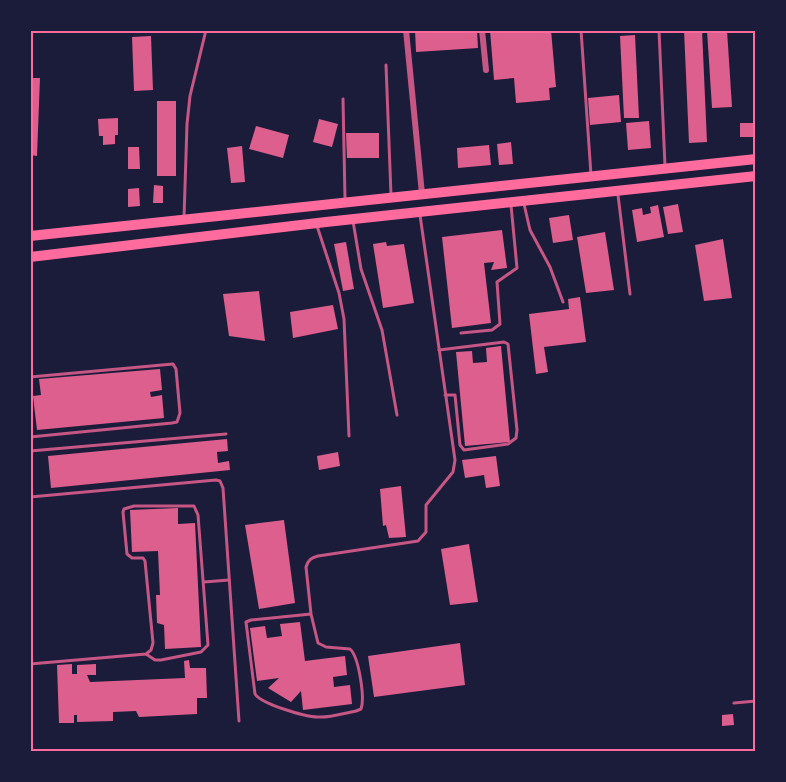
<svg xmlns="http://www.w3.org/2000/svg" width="786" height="782" font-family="Georgia,serif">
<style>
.building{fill:#dd5f8e}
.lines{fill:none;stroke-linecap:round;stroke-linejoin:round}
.service{stroke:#c65784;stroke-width:3}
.minor{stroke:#c65784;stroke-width:6}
.primary{stroke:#ff6b9d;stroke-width:10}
.neatline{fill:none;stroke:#ff6b9d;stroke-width:2}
</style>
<rect width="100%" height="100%" fill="#1b1b3a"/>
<g class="building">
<path d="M415 30H477L478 48 416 52Z"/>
<path d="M490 30H551L556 87 549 88 550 100 516 103 514 78 494 80Z"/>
<path d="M684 30H702L707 142 689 143Z"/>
<path d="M707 30H727L732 107 712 108Z"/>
<path d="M635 35 639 118H624L620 36Z"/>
<path d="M151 36 153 90 134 91 132 37Z"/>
<path d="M30 78H40L37 156 30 155Z"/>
<path d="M619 95 621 122 590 125 588 98Z"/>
<rect x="157" y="101" width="19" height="75"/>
<path d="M118 118V135H115V144L103 145V136H99L98 119Z"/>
<path d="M319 119 338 124 332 147 313 142Z"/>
<path d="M649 121 651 148 628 150 626 123Z"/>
<path d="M740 123H755L754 137H740Z"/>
<path d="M256 126 289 135 283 158 249 149Z"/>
<path d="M346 133H379V158H347Z"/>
<path d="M511 142 513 164 499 165 497 144Z"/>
<path d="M489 145 491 165 458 168 457 148Z"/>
<path d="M242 146 245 182 231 183 227 148Z"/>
<path d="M128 147H139L140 169H128Z"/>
<path d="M154 185 163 186V203H153Z"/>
<path d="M139 188 140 206 128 207V189Z"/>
<path d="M678 204 683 232 668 234 663 207Z"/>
<path d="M658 205 664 237 637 242 632 210 642 208 643 215 651 213 650 207Z"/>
<path d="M569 215 573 240 553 243 549 218Z"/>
<path d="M502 230 507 268 491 270 494 262 484 263 491 323 452 328 442 237Z"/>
<path d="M605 232 614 290 586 293 577 237Z"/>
<path d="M723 239 732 298 704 301 695 245Z"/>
<path d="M346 242 354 289 343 291 334 244Z"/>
<path d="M386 242 387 246 404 244 414 303 383 308 373 244Z"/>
<path d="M259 291 265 341 229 336 223 294Z"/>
<path d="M580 297 586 342 544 347 548 372 536 374 529 314 569 309 568 299Z"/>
<path d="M333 305 338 329 293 338 290 312Z"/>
<path d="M501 346 510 442 465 446 456 352 472 351 473 363 487 362 486 348Z"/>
<path d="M160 369 162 390 150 392 151 397 162 395 164 418 37 430 33 396 41 395 39 379Z"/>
<path d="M227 439 228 451 217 452 218 463 229 461 230 470 51 488 48 456Z"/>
<path d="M338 452 340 466 319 470 317 456Z"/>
<path d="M496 456 500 486 486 488 484 475 465 478 462 460Z"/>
<path d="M401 486 406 537 389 538 386 525 383 526 380 489Z"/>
<path d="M178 508V524L195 523 201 647 165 649 164 625 157 623 156 595H160L158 551 132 552 130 510Z"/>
<path d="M284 520 295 603 259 609 245 525Z"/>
<path d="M469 544 478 602 450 605 441 549Z"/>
<path d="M300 622 305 661 345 656 347 675 333 677 334 687 350 685 352 704 303 710 301 691 291 702 268 688 279 678 257 681 250 628 265 626 267 638 282 636 280 624Z"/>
<path d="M460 643 465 685 374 697 368 656Z"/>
<path d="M189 660 190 668H206L207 698H197V714L139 717 136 711 113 712V721L77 722V715H74V723H59L57 665 72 664V674H77V665L96 664V675H87L90 682 185 678 184 661Z"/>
<path d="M733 714 734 725 722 726V715Z"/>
</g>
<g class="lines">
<g class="service">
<path d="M581 30 591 175"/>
<path d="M659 30 665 166"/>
<path d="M386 65 391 195"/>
<path d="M343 99 345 199"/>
<path d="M618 195 630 294"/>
<path d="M524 204 530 230 550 267 563 302"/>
<path d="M184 218 187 124 190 96 206 30"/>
<path d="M353 221 361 269 382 330 397 415"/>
<path d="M317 226 339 293 344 319 349 436"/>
<path d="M461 333 492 330 500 324 497 282 517 268 511 205"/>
<path d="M439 350 504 342 508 344 517 430 516 438 508 444 464 450 460 445 455 395H445"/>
<path d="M30 377 173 364 176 369 180 413 177 422 172 423 30 437"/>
<path d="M30 451 226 434"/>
<path d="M30 497 216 480 220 481 223 488 239 721"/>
<path d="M204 582 229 580"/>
<path d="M311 614 251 620 246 622 255 694C262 704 305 717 318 717 330 718 344 713 356 711L361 709C365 698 359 657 350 649L326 647 318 643 311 614 306 567C308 560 311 558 318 556L418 541 426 532V505L453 472 455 460 420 215"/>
<path d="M30 664 146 654 151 650 153 643 145 561 143 558H132L127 554 123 512 124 509 134 506H194L198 515 208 645 201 652 161 660H155L146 654"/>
<path d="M734 703 756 701"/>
</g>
<g class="minor">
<path d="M406 30 422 194"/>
<path d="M482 30 486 70"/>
</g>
<g class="primary">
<path d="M30 236 756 159"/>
<path d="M30 257 326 222 756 176"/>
</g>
</g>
<rect width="786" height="782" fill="none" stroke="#1b1b3a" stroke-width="63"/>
<rect x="32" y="32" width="722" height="718" class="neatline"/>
</svg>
